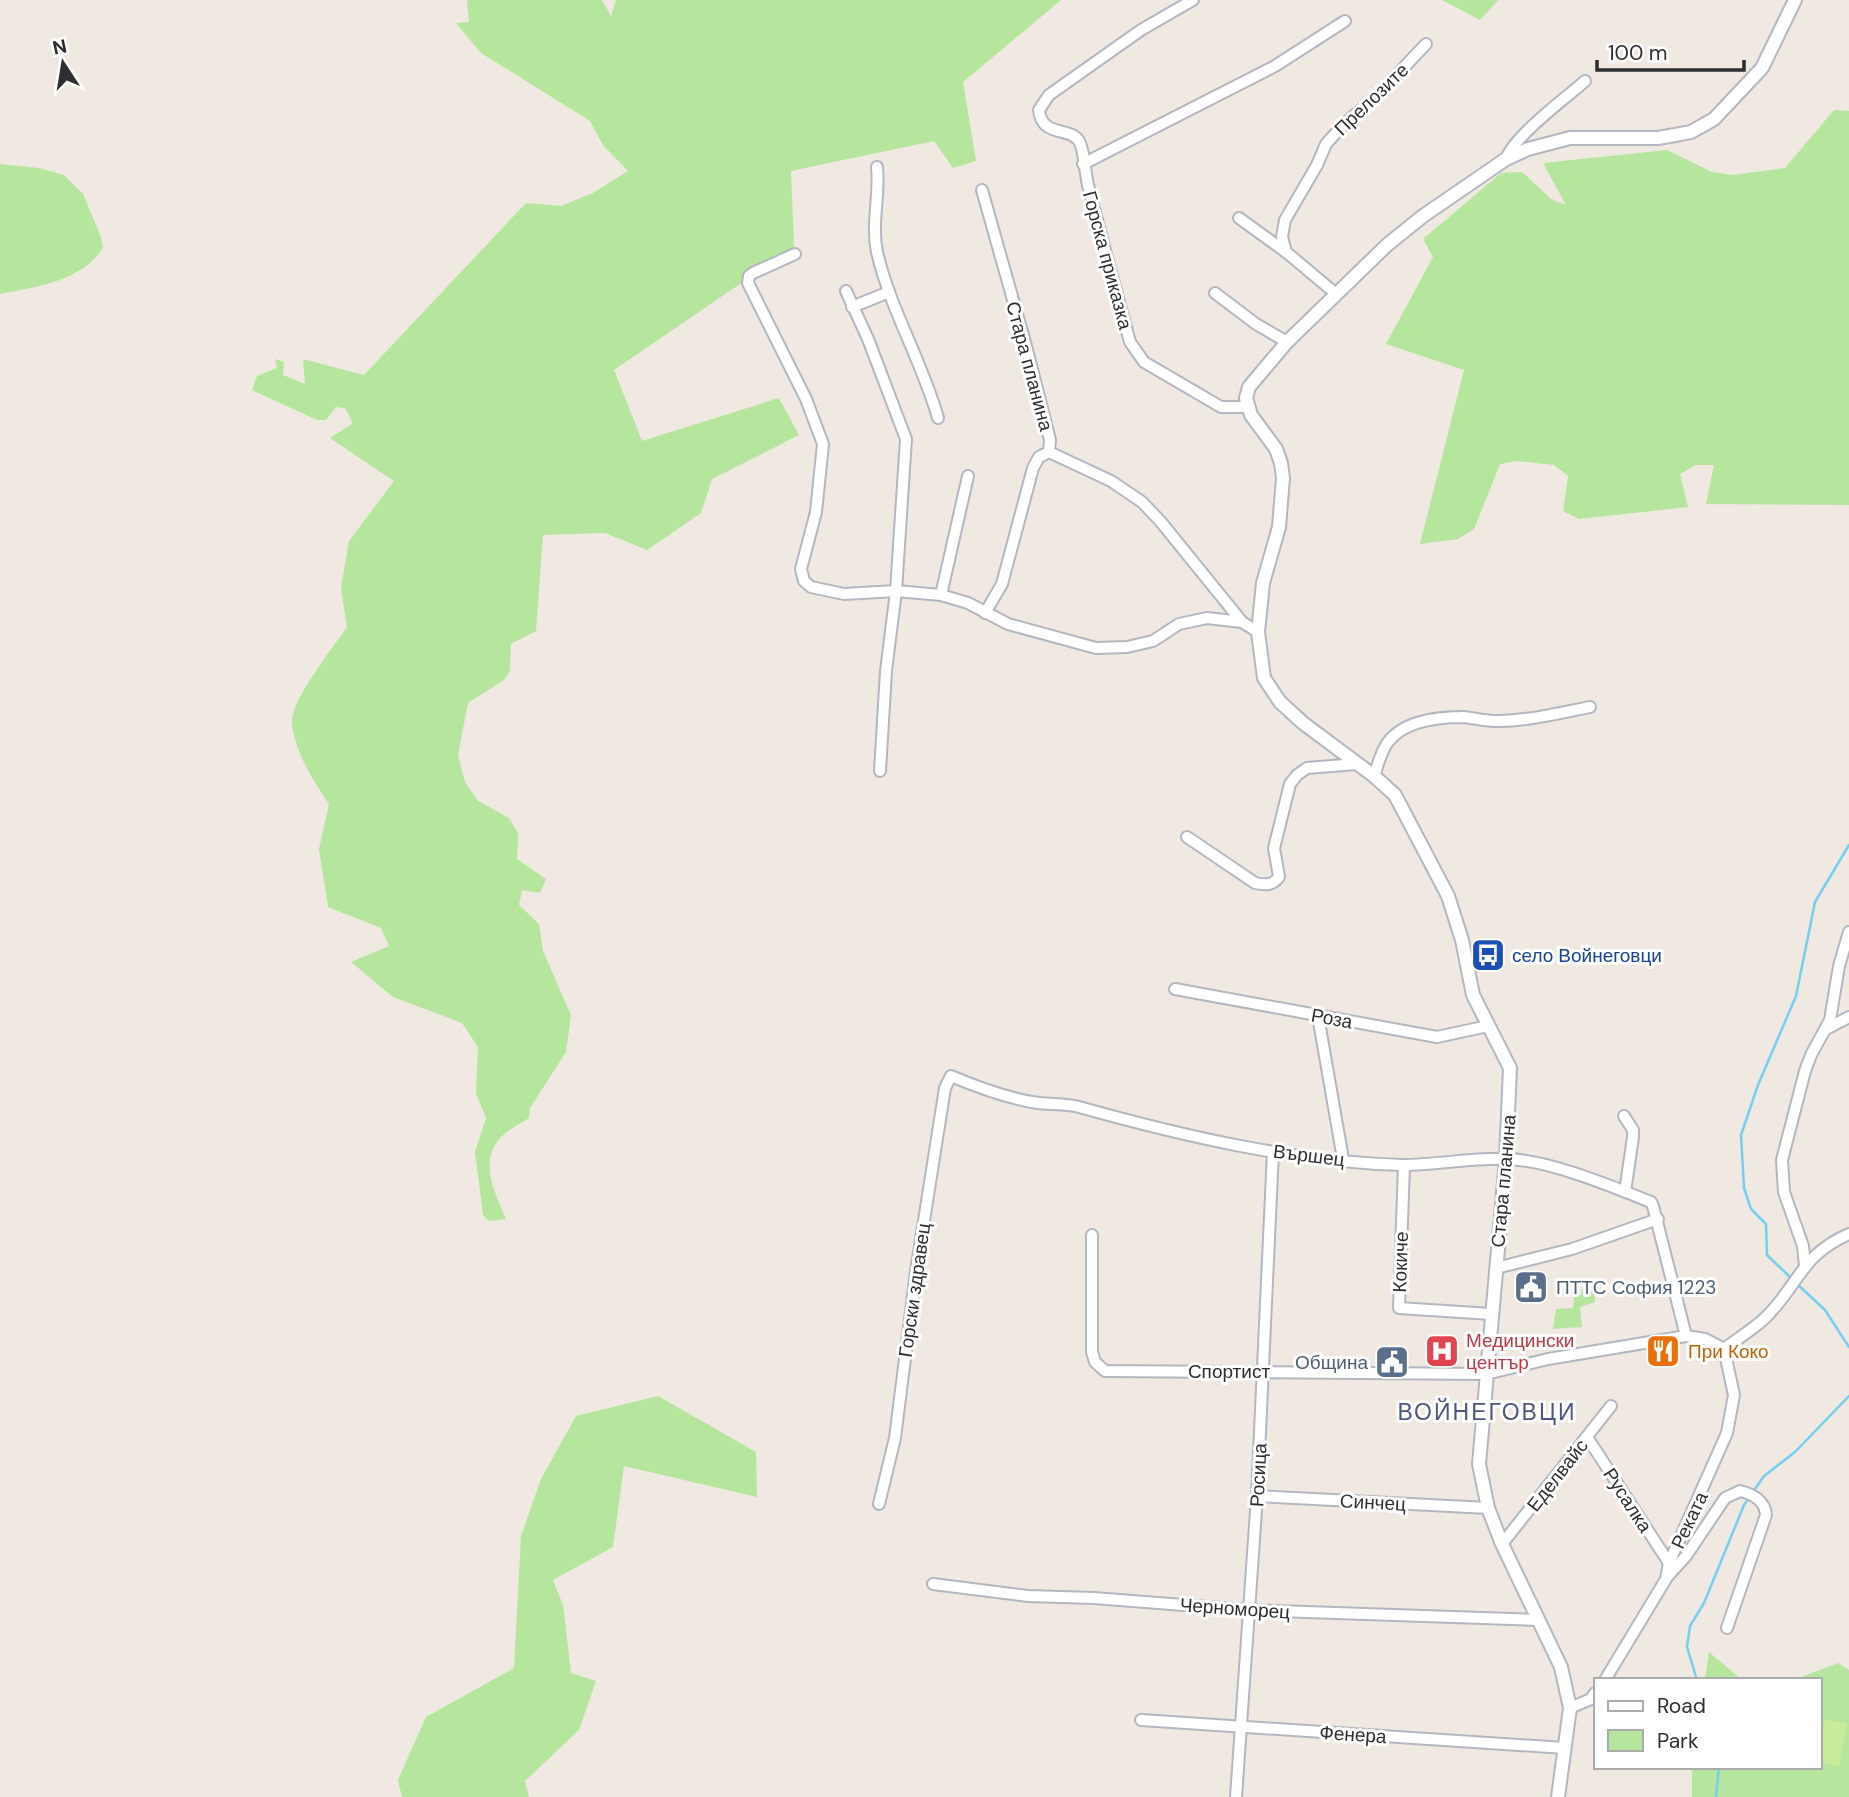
<svg xmlns="http://www.w3.org/2000/svg" width="1849" height="1797" font-family="'DM Sans',sans-serif">
<style>
.green{fill:#b6e59e}
.pitch{fill:#c9ec9a}
.lines{fill:none;stroke-linecap:round;stroke-linejoin:round}
.stream{stroke:#75cff0;stroke-width:2.5}
.minor-casing{stroke:#b4b7c1;stroke-width:14}
.tertiary-casing{stroke:#b4b7c1;stroke-width:16}
.minor{stroke:#fff;stroke-width:10}
.tertiary{stroke:#fff;stroke-width:12}
.labels{text-anchor:middle;stroke-width:6;stroke-linejoin:round;paint-order:stroke}
.street-label{font-size:19px;fill:#2e2e2e;stroke:#fff}
.transit-label{font-size:19px;fill:#164399;stroke:#fff;text-anchor:start}
.service-label{font-size:19px;fill:#4e5e75;stroke:#fff;text-anchor:start}
.health-label{font-size:19px;fill:#be3a42;stroke:#fff;text-anchor:start}
.food-label{font-size:19px;fill:#c56008;stroke:#fff;text-anchor:start}
.quarter-label{font-size:23px;letter-spacing:2px;fill:#4d5680;stroke:#fff}
</style>
<rect width="100%" height="100%" fill="#efe9e1"/>
<g class="green">
<path d="M467 0H602L611 16 616 0H1061L963 82 976 161 953 168 934 141 791 171 794 247 614 370 642 441 779 398 799 435 712 479 701 513 647 550 605 533 543 535 536 631 511 644 510 671 505 679 468 703 458 755 465 782 478 801 509 818 518 833 517 859 546 879 540 893 522 890 519 905 539 924 543 951 571 1015 566 1052 530 1108 529 1118C520 1124 509 1129 501 1137 478 1162 495 1193 506 1219L489 1221 483 1215 475 1152 486 1118 476 1093 478 1047 462 1023 393 997 351 962 389 946 381 928 328 907 319 849 329 804C313 780 296 754 292 725 289 702 333 648 347 627L341 588 349 541 394 481 330 438 353 423 345 408 336 407 326 420H317L252 390 257 376 277 368 275 359 284 362 283 375 305 384 303 359 364 375 526 203 561 206 593 193 628 171 603 145 590 121 481 53 456 23 469 22Z"/>
<path d="M1442 0H1498L1480 20Z"/>
<path d="M1834 110 1849 111V505L1706 504 1714 465H1696L1680 474 1688 507 1579 519 1563 511 1568 476 1554 465 1517 461 1500 464 1474 529 1458 539 1420 544 1464 370 1386 344 1433 257 1423 239 1501 173 1522 172 1551 199 1566 205 1543 163 1667 150 1712 172 1733 175 1785 168Z"/>
<path d="M0 164 39 168 64 175 83 194 101 237 103 247C84 281 35 287 0 294Z"/>
<path d="M1588 1286 1594 1290 1595 1302 1580 1307 1582 1327 1553 1329 1556 1309 1573 1308 1574 1296 1581 1295 1582 1289Z"/>
<path d="M658 1396 756 1452 757 1497 624 1466 613 1547 553 1580 563 1605 571 1673 596 1681 579 1730 525 1781 529 1797H402L398 1780 426 1717 514 1668 521 1536 541 1479 576 1416Z"/>
<path d="M1709 1652 1742 1680H1705Z"/>
<path d="M1838 1663 1849 1670V1797H1692V1767H1819V1680H1793Z"/>
</g>
<path class="pitch" d="M1825 1719 1847 1724 1839 1766 1819 1762V1747Z"/>
<g class="lines">
<g class="stream">
<path d="M1791 1278 1767 1255 1766 1224 1751 1209 1744 1188 1741 1135 1758 1085 1796 996 1815 902 1849 845"/>
<path d="M1796 1283 1825 1310 1849 1347"/>
<path d="M1753 1492 1764 1476 1795 1452 1849 1396"/>
<path d="M1697 1680 1687 1647 1690 1626 1704 1603 1744 1505 1749 1498"/>
<path d="M1716 1797 1719 1767"/>
</g>
<g class="minor-casing">
<g id="minor">
<path d="M1193 0 1141 30 1049 95 1039 110C1042 138 1069 126 1079 141 1085 151 1085 177 1089 189 1102 240 1116 291 1130 342L1144 362 1221 407H1247"/>
<path d="M1506 159C1514 136 1566 98 1585 81"/>
<path d="M1083 164 1275 66 1345 21"/>
<path d="M877 167C880 195 871 224 877 252 890 309 922 361 938 418"/>
<path d="M982 190 1026 346 1050 440 1049 452"/>
<path d="M1239 218 1286 252"/>
<path d="M795 254 753 273 749 276 748 283 806 399 823 444 816 512 801 569 804 581 811 587 844 594 896 591 941 595 968 603 1008 624 1096 648 1127 647 1153 641 1179 624 1207 618 1242 622 1258 632"/>
<path d="M846 291 868 339 906 439 896 591 886 671 880 771"/>
<path d="M1215 293 1256 324 1287 342"/>
<path d="M1335 293 1286 252 1282 237 1285 220 1317 165 1326 144 1344 124 1374 99 1426 44"/>
<path d="M852 307 889 292"/>
<path d="M1049 452 1111 481 1142 502 1161 522 1242 622"/>
<path d="M941 595 968 476"/>
<path d="M985 613 1002 584 1033 468 1039 457 1049 452"/>
<path d="M1374 776C1378 765 1381 751 1388 742 1405 720 1438 717 1463 717 1475 718 1488 722 1500 721 1531 720 1560 713 1590 707"/>
<path d="M1187 837 1255 883C1265 885 1272 886 1279 877L1274 848 1290 784 1297 775 1307 768 1356 764"/>
<path d="M1175 989 1437 1037 1488 1026"/>
<path d="M1318 1016 1343 1159"/>
<path d="M1826 1029 1849 1017"/>
<path d="M1624 1116 1633 1130V1137L1625 1192"/>
<path d="M1404 1165 1399 1308 1491 1314"/>
<path d="M1092 1235V1352L1095 1362 1105 1371 1486 1374 1548 1359 1686 1336 1705 1339 1724 1349"/>
<path d="M1805 1266 1803 1246 1784 1192 1782 1160 1805 1071 1811 1055 1830 1020 1839 966 1849 932"/>
<path d="M1496 1268 1572 1249 1658 1219"/>
<path d="M1724 1349C1737 1339 1752 1330 1764 1319 1798 1287 1800 1255 1849 1234"/>
<path d="M1587 1437 1669 1563"/>
<path d="M1257 1496 1488 1508"/>
<path d="M879 1504 895 1438 916 1271 945 1088 951 1076C977 1087 1004 1097 1032 1102 1047 1105 1064 1103 1079 1107 1183 1136 1294 1162 1403 1165 1438 1165 1474 1157 1509 1159 1551 1161 1611 1186 1651 1202L1653 1206 1686 1336"/>
<path d="M1502 1544 1611 1406"/>
<path d="M1667 1577 1686 1556 1725 1498 1740 1491C1753 1494 1765 1501 1766 1515L1727 1628"/>
<path d="M933 1584 1028 1596 1094 1598 1247 1610 1538 1620"/>
<path d="M1605 1680 1666 1579 1669 1563 1727 1433 1734 1395 1724 1349"/>
<path d="M1570 1708 1591 1699 1595 1693"/>
<path d="M1141 1720 1565 1748"/>
<path d="M1236 1797 1257 1496 1273 1152"/>
</g>
</g>
<g class="tertiary-casing">
<path id="tertiary" d="M1558 1797 1570 1708 1561 1667 1502 1544 1488 1508 1479 1464 1506 1159 1510 1068 1473 995 1462 940 1448 896 1395 795 1374 776 1303 723 1280 702 1264 678 1258 632 1263 583 1279 527 1283 478 1281 463 1276 449 1251 415 1246 398 1249 387 1287 342 1387 245 1423 216 1506 159 1528 149 1570 138H1658L1675 135 1691 132 1714 119 1762 68 1795 0"/>
</g>
<use href="#minor" class="minor"/>
<use href="#tertiary" class="tertiary"/>
</g>
<defs>
<g id="bus-square" transform="scale(1.75)"><rect x="-9" y="-9" width="18" height="18" rx="4" fill="#1a4fb4" stroke="#fff"/><path d="M-5-6H5V4H4V6H2V4H-2V6H-4V4H-5ZM-3.5-4V0h7V-4ZM-3.5 1.2v1.5H-2V1.2ZM2 1.2v1.5H3.5V1.2Z" fill="#fff"/></g>
<g id="civic-square" transform="scale(1.75)"><rect x="-9" y="-9" width="18" height="18" rx="4" fill="#5c6f8a" stroke="#fff"/><path d="M-.6-6.5H3V-4.5H.6V-3L4-1V1h2V6H-6V1h2V-1L-.6-3ZM-1.2 2.5V6h2.4V2.5Z" fill="#fff"/></g>
<g id="hospital-square" transform="scale(1.75)"><rect x="-9" y="-9" width="18" height="18" rx="4" fill="#e0444e" stroke="#fff"/><path d="M-5-5h3v3.5h4V-5h3V5h-3V1.5h-4V5h-3Z" fill="#fff"/></g>
<g id="restaurant-square" transform="scale(1.75)"><rect x="-9" y="-9" width="18" height="18" rx="4" fill="#e8710a" stroke="#fff"/><path d="M-5-6h1v4h1v-4h1v4h1v-4h1v5L-1.5 .5V6h-2V.5L-5-1ZM5-6V6H3V1.5H1.5Q1.5-4 5-6Z" fill="#fff"/></g>
</defs>
<g fill-rule="evenodd">
<use href="#bus-square" x="1488" y="955"/>
<use href="#civic-square" x="1531" y="1287"/>
<use href="#hospital-square" x="1442" y="1351"/>
<use href="#restaurant-square" x="1663" y="1351"/>
<use href="#civic-square" x="1392" y="1362"/>
</g>
<g class="labels">
<g class="street-label">
<text transform="translate(1371 99) rotate(-44)" y="7">Прелозите</text>
<text transform="translate(1108 260) rotate(75)" y="7">Горска приказка</text>
<text transform="translate(1030 366) rotate(75)" y="7">Стара планина</text>
<text transform="translate(1332 1018) rotate(10)" y="7">Роза</text>
<text transform="translate(1309 1155) rotate(7)" y="7">Вършец</text>
<text transform="translate(1503 1181) rotate(-85)" y="7">Стара планина</text>
<text transform="translate(1400 1262) rotate(-88)" y="7">Кокиче</text>
<text transform="translate(914 1290) rotate(-82)" y="7">Горски здравец</text>
<text x="1229" y="1378">Спортист</text>
<text transform="translate(1258 1475) rotate(-87)" y="7">Росица</text>
<text transform="translate(1557 1475) rotate(-52)" y="7">Еделвайс</text>
<text transform="translate(1628 1500) rotate(57)" y="7">Русалка</text>
<text transform="translate(1373 1502) rotate(3)" y="7">Синчец</text>
<text transform="translate(1689 1520) rotate(-65)" y="7">Реката</text>
<text transform="translate(1235 1608) rotate(4)" y="7">Черноморец</text>
<text transform="translate(1353 1734) rotate(4)" y="7">Фенера</text>
</g>
<g class="transit-label">
<text x="1512" y="962">село Войнеговци</text>
</g>
<g class="service-label">
<text x="1556" y="1294">ПТТС София 1223</text>
<text x="1368" y="1369" text-anchor="end">Община</text>
</g>
<g class="health-label">
<text x="1466" y="1347">Медицински<tspan x="1466" dy="22">център</tspan></text>
</g>
<g class="food-label">
<text x="1688" y="1358">При Коко</text>
</g>
<g class="quarter-label">
<text x="1487" y="1420">ВОЙНЕГОВЦИ</text>
</g>
</g>
<rect x="1594" y="1678" width="228" height="91" fill="#ffffff" stroke="#ababab" stroke-width="2"/>
<rect x="1608" y="1701" width="35" height="10" fill="#ffffff" stroke="#ababab" stroke-width="2"/>
<text x="1657" y="1713" font-size="21" fill="#2e2e2e">Road</text>
<rect x="1608" y="1730" width="35" height="21" fill="#b6e59e" stroke="#ababab" stroke-width="2"/>
<text x="1657" y="1748" font-size="21" fill="#2e2e2e">Park</text>
<g transform="translate(63 63) rotate(348)" stroke="#ffffff" stroke-width="5" paint-order="stroke">
<path d="M0-5L12 26L0 18L-12 26Z" fill="#2e2e2e"/>
<text y="-10" font-size="19" font-weight="bold" text-anchor="middle" fill="#2e2e2e">N</text>
</g>
<path d="M1597 60v10h147v-10" fill="none" stroke="#2e2e2e" stroke-width="3.5"/>
<text x="1608" y="60" font-size="21" fill="#2e2e2e" stroke="#ffffff" stroke-width="5" paint-order="stroke">100 m</text>
</svg>
